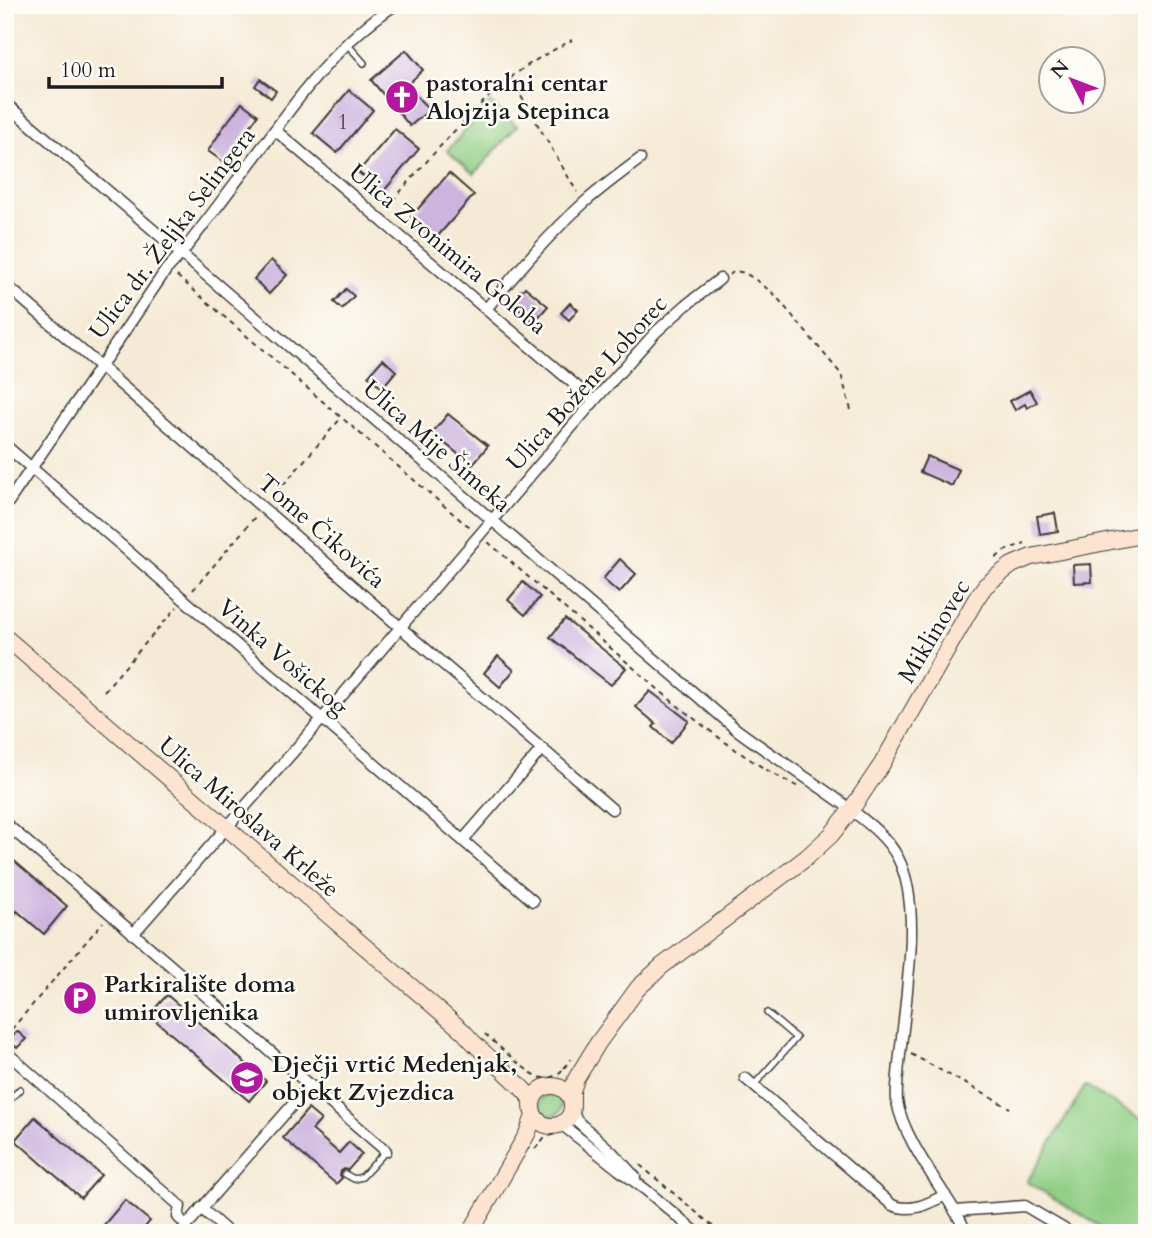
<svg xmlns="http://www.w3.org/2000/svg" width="1152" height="1238" font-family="Cardo,serif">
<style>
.green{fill:#90ce84;stroke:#567550;stroke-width:2}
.building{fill:#cdb4df}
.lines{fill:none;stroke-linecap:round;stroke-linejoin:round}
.lane-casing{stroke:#3d3b38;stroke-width:8}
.street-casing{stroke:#3d3b38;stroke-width:13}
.secondary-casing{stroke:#3d3b38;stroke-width:18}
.path{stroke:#3d3b38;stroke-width:2;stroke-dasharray:5 5;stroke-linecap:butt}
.lane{stroke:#fff;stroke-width:5}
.street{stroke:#fff;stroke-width:10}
.secondary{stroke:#fde4d1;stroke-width:16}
.labels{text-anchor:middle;stroke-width:5;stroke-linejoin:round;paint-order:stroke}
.number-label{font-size:21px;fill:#48424d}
.poi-label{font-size:24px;font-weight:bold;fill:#1c1c1c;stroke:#fdfcf7;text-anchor:start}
.street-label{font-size:24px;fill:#1c1c1c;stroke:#fdfcf7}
</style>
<rect width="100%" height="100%" fill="#fdfcf7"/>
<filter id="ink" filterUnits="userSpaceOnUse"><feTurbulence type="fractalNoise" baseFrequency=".0143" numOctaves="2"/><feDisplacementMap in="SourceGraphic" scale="14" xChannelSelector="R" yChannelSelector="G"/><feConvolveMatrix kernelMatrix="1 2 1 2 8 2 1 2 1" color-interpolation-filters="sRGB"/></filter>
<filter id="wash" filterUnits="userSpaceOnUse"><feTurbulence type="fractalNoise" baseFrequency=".00686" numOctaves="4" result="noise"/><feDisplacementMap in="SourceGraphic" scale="28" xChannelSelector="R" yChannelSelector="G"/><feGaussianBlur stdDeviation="1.57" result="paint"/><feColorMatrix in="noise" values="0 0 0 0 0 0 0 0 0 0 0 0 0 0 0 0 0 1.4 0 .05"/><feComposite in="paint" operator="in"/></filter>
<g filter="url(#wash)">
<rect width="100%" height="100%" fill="#f5ead5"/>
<g class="green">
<path d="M490 102 517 126 474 174 447 151Z"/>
<path d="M1085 1086 1147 1123V1233H1111L1027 1182Z"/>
<circle cx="551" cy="1105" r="11"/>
</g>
<g id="blocks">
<g class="building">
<path d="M406 50 423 70 407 85 429 110 410 126 371 80Z"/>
<path d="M260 79 276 91 271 98 255 86Z"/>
<path d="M349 90 373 110 337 153 313 133Z"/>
<path d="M242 103 258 115 225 163 208 151 220 133H219Z"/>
<path d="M395 129 419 149 383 192 358 172Z"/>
<path d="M449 173 474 195 436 238 411 217Z"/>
<path d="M271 260 287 275 269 294 254 279Z"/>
<path d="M525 287 548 306 534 322 512 303Z"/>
<path d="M346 289 354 296 342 309 334 302Z"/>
<path d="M570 303 578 310 569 320 561 313Z"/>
<path d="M383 359 396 371 382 388 368 376Z"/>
<path d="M1030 390 1037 402 1027 408 1025 404 1015 410 1010 401Z"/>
<path d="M448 414 488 446 472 465 432 433Z"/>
<path d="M927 456 959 470 952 486 920 472Z"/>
<path d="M1055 513 1058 531 1040 534 1037 516Z"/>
<path d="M620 559 636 574 619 593 603 579Z"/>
<path d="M1091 564 1092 582 1074 583 1073 565Z"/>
<path d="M523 582 540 597 525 615 508 600Z"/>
<path d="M565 619 626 668 611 685 550 637Z"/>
<path d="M498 656 514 670 500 687 484 673Z"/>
<path d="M650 691 689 721 671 743 653 727 656 724 636 707Z"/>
<path d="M5 853 67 906 44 934 17 911 5 924Z"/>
<path d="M167 995 266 1081 249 1101 149 1015Z"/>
<path d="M17 1031 26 1039 17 1048 9 1040Z"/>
<path d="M308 1109 321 1120 312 1130 339 1153 349 1142 362 1154 348 1170 344 1169 341 1171 340 1175 342 1178 336 1184 283 1138Z"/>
<path d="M35 1117 101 1175 81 1198 15 1140Z"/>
<path d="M125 1200 150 1221 140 1233H97Z"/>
</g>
</g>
</g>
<g filter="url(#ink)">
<use href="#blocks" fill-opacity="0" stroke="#3d3b38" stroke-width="2"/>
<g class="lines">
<g class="lane-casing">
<g id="lane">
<path d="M347 44 364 63"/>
<path d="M754 1085 796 1038 767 1013"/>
<path d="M5 1105 20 1089"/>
<path d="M345 1174 354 1179 362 1177 386 1151"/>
</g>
</g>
<g class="street-casing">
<g id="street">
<path d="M5 103 736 729C772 756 810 779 845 805 864 820 887 836 898 858 915 891 912 943 908 979 906 1007 902 1035 899 1064 898 1076 896 1089 897 1101 902 1133 931 1173 948 1200 955 1211 962 1221 966 1233"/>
<path d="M275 130 594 401"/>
<path d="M5 284 393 621 612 809"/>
<path d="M486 309C517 272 549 234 585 202 602 187 621 173 640 159"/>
<path d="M5 445 533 901"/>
<path d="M5 507 166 270 181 254C210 217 238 179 266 142 303 91 341 40 395 5"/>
<path d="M5 823 386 1151"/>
<path d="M463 840 542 749"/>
<path d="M133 934 322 719 594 401 656 332 685 306 720 279"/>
<path d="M5 1051 180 1206 178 1217 181 1220"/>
<path d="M745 1078 892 1205C911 1213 928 1204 945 1195"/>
<path d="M572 1107 576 1120 611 1151 635 1177"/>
<path d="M561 1124 618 1169 646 1190 697 1233"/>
<path d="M201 1208 229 1233"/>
<path d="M955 1211 1025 1206 1071 1233"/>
<path d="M180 1233 310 1085"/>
</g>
</g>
<g class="secondary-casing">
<g id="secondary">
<path d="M5 637 464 1032C484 1057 513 1074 532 1100"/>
<circle cx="552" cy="1106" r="20"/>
<path d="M572 1102V1091L576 1079 598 1043 638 988 662 966 806 858 831 835 851 810 882 764 976 599 985 586 996 577 1012 565 1031 557 1147 534"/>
<path d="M470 1233 527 1134 534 1116"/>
</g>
</g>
<g class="path">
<path d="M511 79 577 192"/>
<path d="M386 208C425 164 463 117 508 80 528 63 550 52 572 40"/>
<path d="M729 275 735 271 745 273 759 282 775 295 841 374 851 410"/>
<path d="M177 276 464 523 471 527"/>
<path d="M270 500 342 417"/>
<path d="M488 542 673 702C711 732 755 767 799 787"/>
<path d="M996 558 1004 551 1025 543"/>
<path d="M193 590 255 517"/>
<path d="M5 619 12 625"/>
<path d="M104 691 177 607"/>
<path d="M485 1034C497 1044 529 1076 543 1078 551 1079 558 1075 563 1069L566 1071"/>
<path d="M5 1037 103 922"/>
<path d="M911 1054 1010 1108"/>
<path d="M564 1068 571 1059"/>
<path d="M535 1149 544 1138 555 1134"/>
<path d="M640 1165 721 1233"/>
</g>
<use href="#lane" class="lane"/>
<use href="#street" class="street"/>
<use href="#secondary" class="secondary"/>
</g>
</g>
<defs>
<g id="church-disc" transform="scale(1.75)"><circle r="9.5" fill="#b5179e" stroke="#fdfcf7"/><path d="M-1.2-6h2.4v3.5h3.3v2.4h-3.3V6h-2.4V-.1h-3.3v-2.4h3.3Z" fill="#fff"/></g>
<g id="parking-disc" transform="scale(1.75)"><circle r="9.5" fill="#b5179e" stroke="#fdfcf7"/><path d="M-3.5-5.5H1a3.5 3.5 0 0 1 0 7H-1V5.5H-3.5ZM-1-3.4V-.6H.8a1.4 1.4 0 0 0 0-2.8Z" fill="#fff"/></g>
<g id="school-disc" transform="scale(1.75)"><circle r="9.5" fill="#b5179e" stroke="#fdfcf7"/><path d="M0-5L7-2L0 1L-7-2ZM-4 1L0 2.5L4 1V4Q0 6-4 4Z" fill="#fff"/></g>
</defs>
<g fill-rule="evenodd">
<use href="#church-disc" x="402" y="97"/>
<use href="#parking-disc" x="80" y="998"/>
<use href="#school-disc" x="247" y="1078"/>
</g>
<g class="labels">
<g class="number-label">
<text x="343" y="129">1</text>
</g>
<g class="poi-label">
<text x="426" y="91">pastoralni centar<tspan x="426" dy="28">Alojzija Stepinca</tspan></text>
<text x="104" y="992">Parkiralište doma<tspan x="104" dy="28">umirovljenika</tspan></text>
<text x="272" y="1072">Dječji vrtić Medenjak,<tspan x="272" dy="28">objekt Zvjezdica</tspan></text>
</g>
<g class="street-label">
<text transform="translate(172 233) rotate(-53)" y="8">Ulica dr. Željka Selingera</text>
<text transform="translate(448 249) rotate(40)" y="8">Ulica Zvonimira Goloba</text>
<text transform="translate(587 383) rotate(-48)" y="8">Ulica Božene Loborec</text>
<text transform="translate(437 446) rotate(41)" y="8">Ulica Mije Šimeka</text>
<text transform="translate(322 531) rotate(41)" y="8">Tome Čikovića</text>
<text transform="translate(934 631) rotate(-59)" y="8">Miklinovec</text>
<text transform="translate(283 657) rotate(41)" y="8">Vinka Vošickog</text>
<text transform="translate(249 817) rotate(41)" y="8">Ulica Miroslava Krleže</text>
</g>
</g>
<rect width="1152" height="1238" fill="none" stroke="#fdfcf7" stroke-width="28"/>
<g transform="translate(1072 80) rotate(312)"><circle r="33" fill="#fdfcf7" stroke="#a3a29f" stroke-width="2"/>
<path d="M0-5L12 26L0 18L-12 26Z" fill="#b5179e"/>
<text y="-10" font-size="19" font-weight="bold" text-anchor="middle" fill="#1c1c1c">N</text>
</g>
<path d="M49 77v10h173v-10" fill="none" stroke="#1c1c1c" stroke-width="3.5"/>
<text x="60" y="77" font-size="21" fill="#1c1c1c" stroke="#fdfcf7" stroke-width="5" paint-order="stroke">100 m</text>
</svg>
